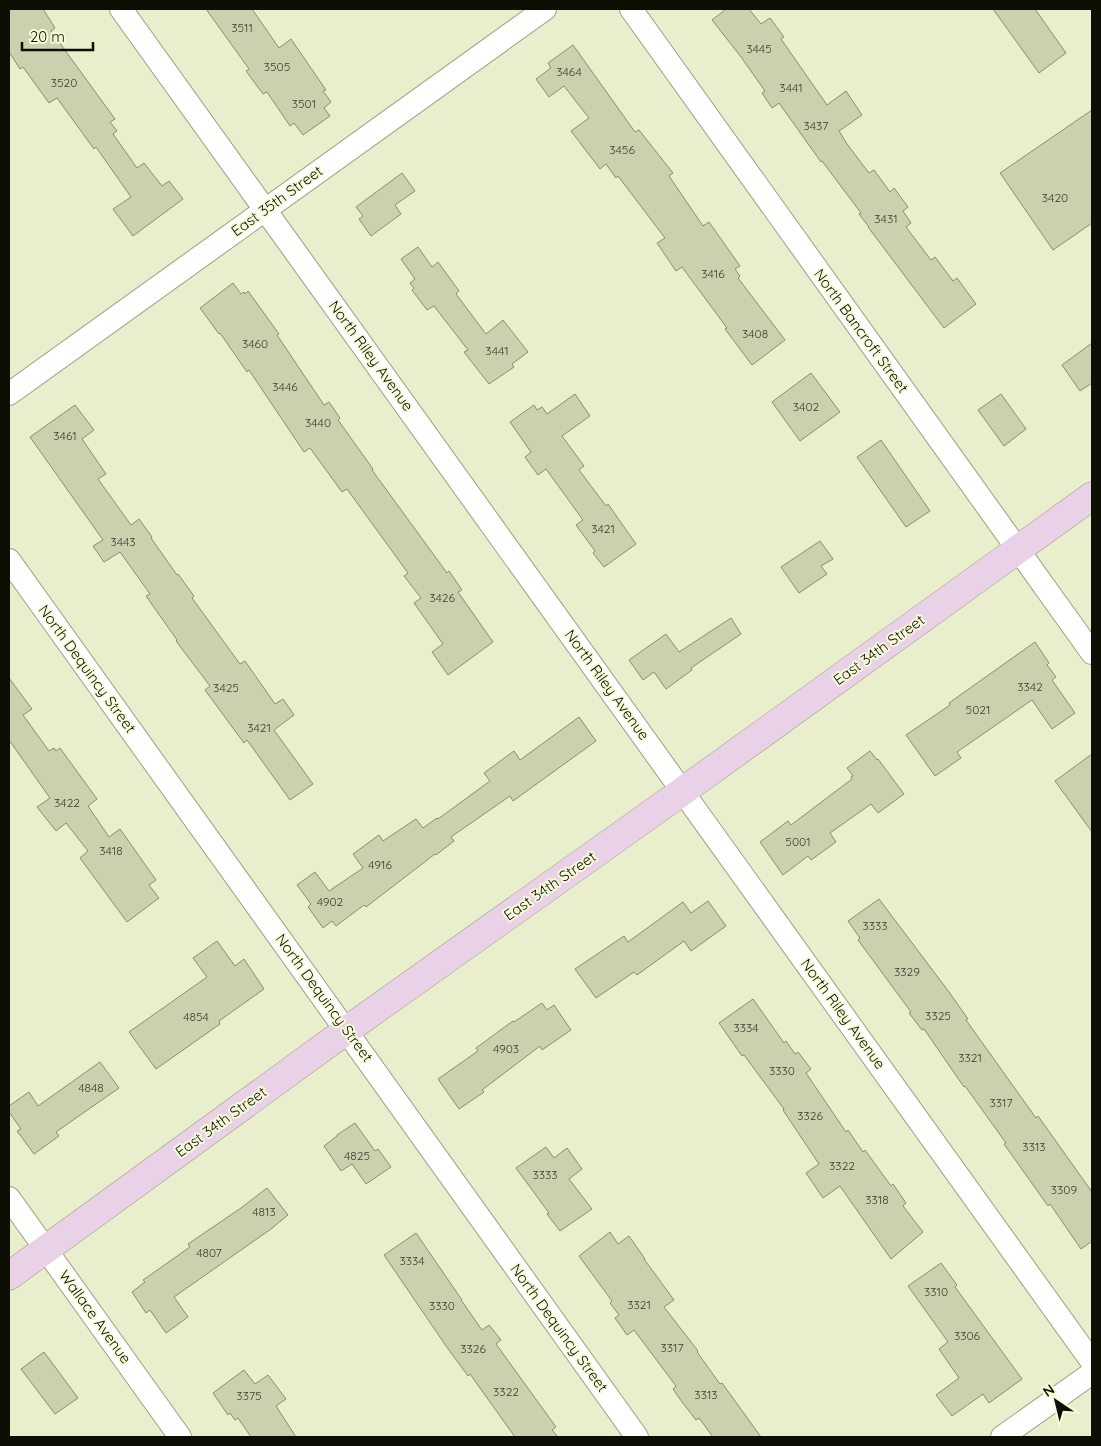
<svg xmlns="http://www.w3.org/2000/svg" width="1101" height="1446" font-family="Quicksand,sans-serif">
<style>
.building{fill:#cbd0af;stroke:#8a8e6f}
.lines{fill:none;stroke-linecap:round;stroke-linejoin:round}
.street-casing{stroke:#9ca081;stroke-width:24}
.secondary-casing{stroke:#9ca081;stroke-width:29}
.street{stroke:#fff;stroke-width:22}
.secondary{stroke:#e9d1e7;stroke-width:28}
.labels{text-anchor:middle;stroke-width:4;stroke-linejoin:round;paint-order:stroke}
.number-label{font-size:12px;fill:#3c3e2f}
.street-label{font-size:15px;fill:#0d0e04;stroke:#f7fbda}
</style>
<rect width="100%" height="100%" fill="#e9eecd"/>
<g class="building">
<path d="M9 9H43L55 28 51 31 115 119 110 122 117 131 113 134 137 168 144 163 162 186 169 181 183 199 133 236 113 209 131 197 96 147 94 149 57 98 49 103 23 67 20 69 9 52Z"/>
<path d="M206 9H252L279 48 291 39 326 90 323 91 331 102 324 108 330 116 303 135 294 123 290 126 267 92 263 94 246 71 249 69Z"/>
<path d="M726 9H749L761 24 770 18 784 37 781 39 827 105 846 91 862 115 839 131 847 144 869 173 874 170 890 192 894 188 908 207 903 211 911 223 906 227 931 260 935 257 953 281 957 278 976 304 944 328 868 227H869L859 214 861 213 822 161 821 162 779 103 772 108 762 93 765 91 741 57 712 20Z"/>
<path d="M993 9H1035L1066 53 1039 73Z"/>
<path d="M573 45 635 132 639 130 673 173 669 176 703 226 709 222 740 266 735 269 740 276 738 278 785 340 752 365 725 329 727 328 682 267 676 271 657 243 665 238 618 176 616 178 606 164 600 169 571 131 589 118 564 86 549 97 536 79 551 68 548 63Z"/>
<path d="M1092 110V223L1053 250 1000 173Z"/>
<path d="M402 173 415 191 395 205 401 214 371 236 359 219 363 216 356 207Z"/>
<path d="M418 247 432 267 438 262 459 291 456 294 486 334 503 320 528 352 512 364 514 367 489 384 464 352 468 350 434 306 427 310 412 290 414 288 410 283 415 279 401 259Z"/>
<path d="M233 283 241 294 244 292 245 294 248 291 279 334 277 335 324 405 329 402 340 418 338 420 373 469 372 470 447 573 449 571 462 590 458 592 493 642 448 675 432 652 443 644 414 603 421 598 404 576 408 573 347 489 342 492 310 448 304 452 249 370 247 372 220 333 219 334 200 308Z"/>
<path d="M1092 343V383L1080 391 1062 365Z"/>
<path d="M811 373 840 412 800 441 772 402Z"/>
<path d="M575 394 590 416 562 436 584 466 579 470 606 506 608 504 636 544 604 567 593 553 595 551 576 525 583 520 546 469 538 475 525 457 531 452 510 422 534 405 537 410 542 407 547 414Z"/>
<path d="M1001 394 1026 429 1004 446 978 410Z"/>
<path d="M75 405 94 430 82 439 106 474 98 479 131 525 139 519 152 537 151 538 177 575 178 574 194 596 192 598 240 664 245 661 275 704 283 699 294 715 274 730 313 784 290 800 247 740 244 743 205 690 210 686 176 641 177 640 146 596 150 594 120 552 104 562 93 546 103 540 30 437Z"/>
<path d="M881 440 930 511 906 527 857 457Z"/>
<path d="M820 541 833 559 821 566 827 574 799 593 781 567Z"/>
<path d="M731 618 741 634 691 668 692 670 666 689 654 672 643 680 629 660 666 634 679 652Z"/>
<path d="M1035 642 1049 663 1047 665 1056 677 1052 680 1075 713 1052 729 1032 700 957 752 961 758 935 776 906 735 950 705 949 703Z"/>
<path d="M9 678 32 709 23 715 49 751 54 748 56 751 60 748 97 799 88 806 109 837 120 829 156 880 149 885 159 898 127 922 80 858 88 851 66 823 56 831 37 807 50 798 9 740Z"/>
<path d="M579 717 596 741 513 801 510 796 451 837 454 841 436 855 435 854 366 907 364 905 336 926 332 921 323 928 308 907 311 904 297 885 315 872 329 891 363 868 353 854 379 835 383 841 416 819 423 828 437 818 438 819 490 781 484 773 514 751 520 760Z"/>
<path d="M870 751 877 760 878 759 904 794 878 813 871 804 830 833 836 842 811 860 808 856 783 875 760 842 788 821 791 825 852 779 851 777 853 776 847 768Z"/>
<path d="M1092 754V832L1055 781Z"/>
<path d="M879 899 949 992 968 1019 966 1020 1036 1118 1038 1116 1092 1192V1241L1081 1249 1050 1204 1048 1206 1004 1144 1006 1143 965 1086 964 1087 924 1029 922 1030 909 1013 911 1012 858 940 860 938 848 921Z"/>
<path d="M708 901 726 926 691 951 684 941 637 975 634 972 596 998 575 969 624 936 628 942 683 902 691 913Z"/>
<path d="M217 941 235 966 244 959 264 989 219 1021 220 1024 156 1069 129 1032 207 977 193 958Z"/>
<path d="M753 999 784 1043 786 1041 795 1054 798 1052 811 1069 806 1073 846 1132 848 1130 863 1152 865 1150 891 1186 893 1184 906 1203 903 1206 923 1232 891 1259 840 1186 823 1198 806 1173 819 1164 783 1110 784 1109 744 1055 742 1056 719 1023Z"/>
<path d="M542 1003 547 1010 554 1005 571 1030 542 1050 540 1046 482 1090 484 1092 459 1109 438 1079 478 1051 476 1048 513 1021 514 1022Z"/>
<path d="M100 1062 119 1088 56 1132 59 1136 34 1154 17 1131 21 1129 9 1112V1106L29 1092 38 1106Z"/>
<path d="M355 1123 375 1151 378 1149 391 1167 366 1184 352 1164 341 1171 324 1146 337 1136V1135Z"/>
<path d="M546 1147 554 1158 567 1148 582 1169 569 1179 592 1209 560 1231 547 1214 549 1213 516 1168Z"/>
<path d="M267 1188 288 1215 271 1229 174 1297 188 1317 166 1333 150 1310 146 1313 132 1292 145 1282 143 1280 190 1247 188 1244 241 1208Z"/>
<path d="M610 1232 618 1244 629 1236 645 1259H644L674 1300 664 1307 698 1351 697 1352 720 1384 722 1383 761 1437H713L699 1418 696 1420 682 1402 673 1389 676 1386 634 1330 627 1335 615 1318 619 1315 610 1303 612 1301 579 1256Z"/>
<path d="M416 1233 462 1300H461L482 1330 489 1325 501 1340 496 1344 556 1427 552 1430 558 1437H515L470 1374 468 1376 446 1346 384 1255Z"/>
<path d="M941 1263 957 1285 955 1287 1022 1379 989 1403 983 1394 952 1416 936 1395 959 1378 939 1349 948 1342 908 1286Z"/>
<path d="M44 1352 78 1398 55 1414 21 1369Z"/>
<path d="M244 1370 255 1384 268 1375 286 1399 276 1406 296 1437H251L238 1418 235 1420 230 1413 228 1415 213 1393Z"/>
</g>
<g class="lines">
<g class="street-casing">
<g id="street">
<path d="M121 9 1092 1362"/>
<path d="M631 9 1092 653"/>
<path d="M9 394 545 9"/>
<path d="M9 560 637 1437"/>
<path d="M9 1198 180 1437"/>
<path d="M1002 1437 1092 1373"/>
</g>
</g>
<g class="secondary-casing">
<path id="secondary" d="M9 1276 347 1030 683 791 1092 496"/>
</g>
<use href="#street" class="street"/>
<use href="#secondary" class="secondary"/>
</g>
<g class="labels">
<g class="number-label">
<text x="242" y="32">3511</text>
<text x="759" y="53">3445</text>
<text x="277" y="71">3505</text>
<text x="569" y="76">3464</text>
<text x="64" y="87">3520</text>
<text x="791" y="92">3441</text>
<text x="304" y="108">3501</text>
<text x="816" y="130">3437</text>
<text x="622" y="154">3456</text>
<text x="1055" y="202">3420</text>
<text x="886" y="223">3431</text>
<text x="713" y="278">3416</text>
<text x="755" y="338">3408</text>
<text x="255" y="348">3460</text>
<text x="497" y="355">3441</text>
<text x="285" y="391">3446</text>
<text x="806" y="411">3402</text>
<text x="318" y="427">3440</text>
<text x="65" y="440">3461</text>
<text x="603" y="533">3421</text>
<text x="123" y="546">3443</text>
<text x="442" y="602">3426</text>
<text x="1030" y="691">3342</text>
<text x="226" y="692">3425</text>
<text x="978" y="714">5021</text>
<text x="259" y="732">3421</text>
<text x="67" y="807">3422</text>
<text x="798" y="846">5001</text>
<text x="111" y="855">3418</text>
<text x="380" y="869">4916</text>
<text x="330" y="906">4902</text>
<text x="875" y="930">3333</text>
<text x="907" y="976">3329</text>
<text x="938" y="1020">3325</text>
<text x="196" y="1021">4854</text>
<text x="746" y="1032">3334</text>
<text x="506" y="1053">4903</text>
<text x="970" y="1062">3321</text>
<text x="782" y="1075">3330</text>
<text x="91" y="1092">4848</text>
<text x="1001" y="1107">3317</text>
<text x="810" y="1120">3326</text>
<text x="1034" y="1151">3313</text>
<text x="357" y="1160">4825</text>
<text x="842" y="1170">3322</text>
<text x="545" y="1179">3333</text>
<text x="1064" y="1194">3309</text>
<text x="877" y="1204">3318</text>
<text x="264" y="1216">4813</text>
<text x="209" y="1257">4807</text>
<text x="412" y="1265">3334</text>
<text x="936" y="1296">3310</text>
<text x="639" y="1309">3321</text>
<text x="442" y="1310">3330</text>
<text x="967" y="1340">3306</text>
<text x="672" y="1352">3317</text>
<text x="473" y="1353">3326</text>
<text x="506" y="1396">3322</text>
<text x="706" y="1399">3313</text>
<text x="249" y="1400">3375</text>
</g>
<g class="street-label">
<text transform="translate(277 201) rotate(-36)" y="5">East 35th Street</text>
<text transform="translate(861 331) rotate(54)" y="5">North Bancroft Street</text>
<text transform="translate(371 356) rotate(54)" y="5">North Riley Avenue</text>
<text transform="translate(879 650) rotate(-36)" y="5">East 34th Street</text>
<text transform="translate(87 669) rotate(54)" y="5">North Dequincy Street</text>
<text transform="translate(607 685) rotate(54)" y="5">North Riley Avenue</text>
<text transform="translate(550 886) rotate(-35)" y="5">East 34th Street</text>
<text transform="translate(324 998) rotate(54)" y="5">North Dequincy Street</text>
<text transform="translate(843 1014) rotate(54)" y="5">North Riley Avenue</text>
<text transform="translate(221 1122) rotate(-36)" y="5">East 34th Street</text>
<text transform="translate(95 1317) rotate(54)" y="5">Wallace Avenue</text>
<text transform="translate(559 1328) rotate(54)" y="5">North Dequincy Street</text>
</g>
</g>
<rect width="1101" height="1446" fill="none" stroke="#0d0e04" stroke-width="20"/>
<g transform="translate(1056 1401) rotate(325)" stroke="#f7fbda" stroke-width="4" paint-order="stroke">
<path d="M0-4L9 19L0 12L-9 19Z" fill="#0d0e04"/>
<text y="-8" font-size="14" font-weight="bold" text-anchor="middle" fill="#0d0e04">N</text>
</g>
<path d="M22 42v8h71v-8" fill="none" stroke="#0d0e04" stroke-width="2.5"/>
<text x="30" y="42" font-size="15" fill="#0d0e04" stroke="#f7fbda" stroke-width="4" paint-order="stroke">20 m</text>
</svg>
